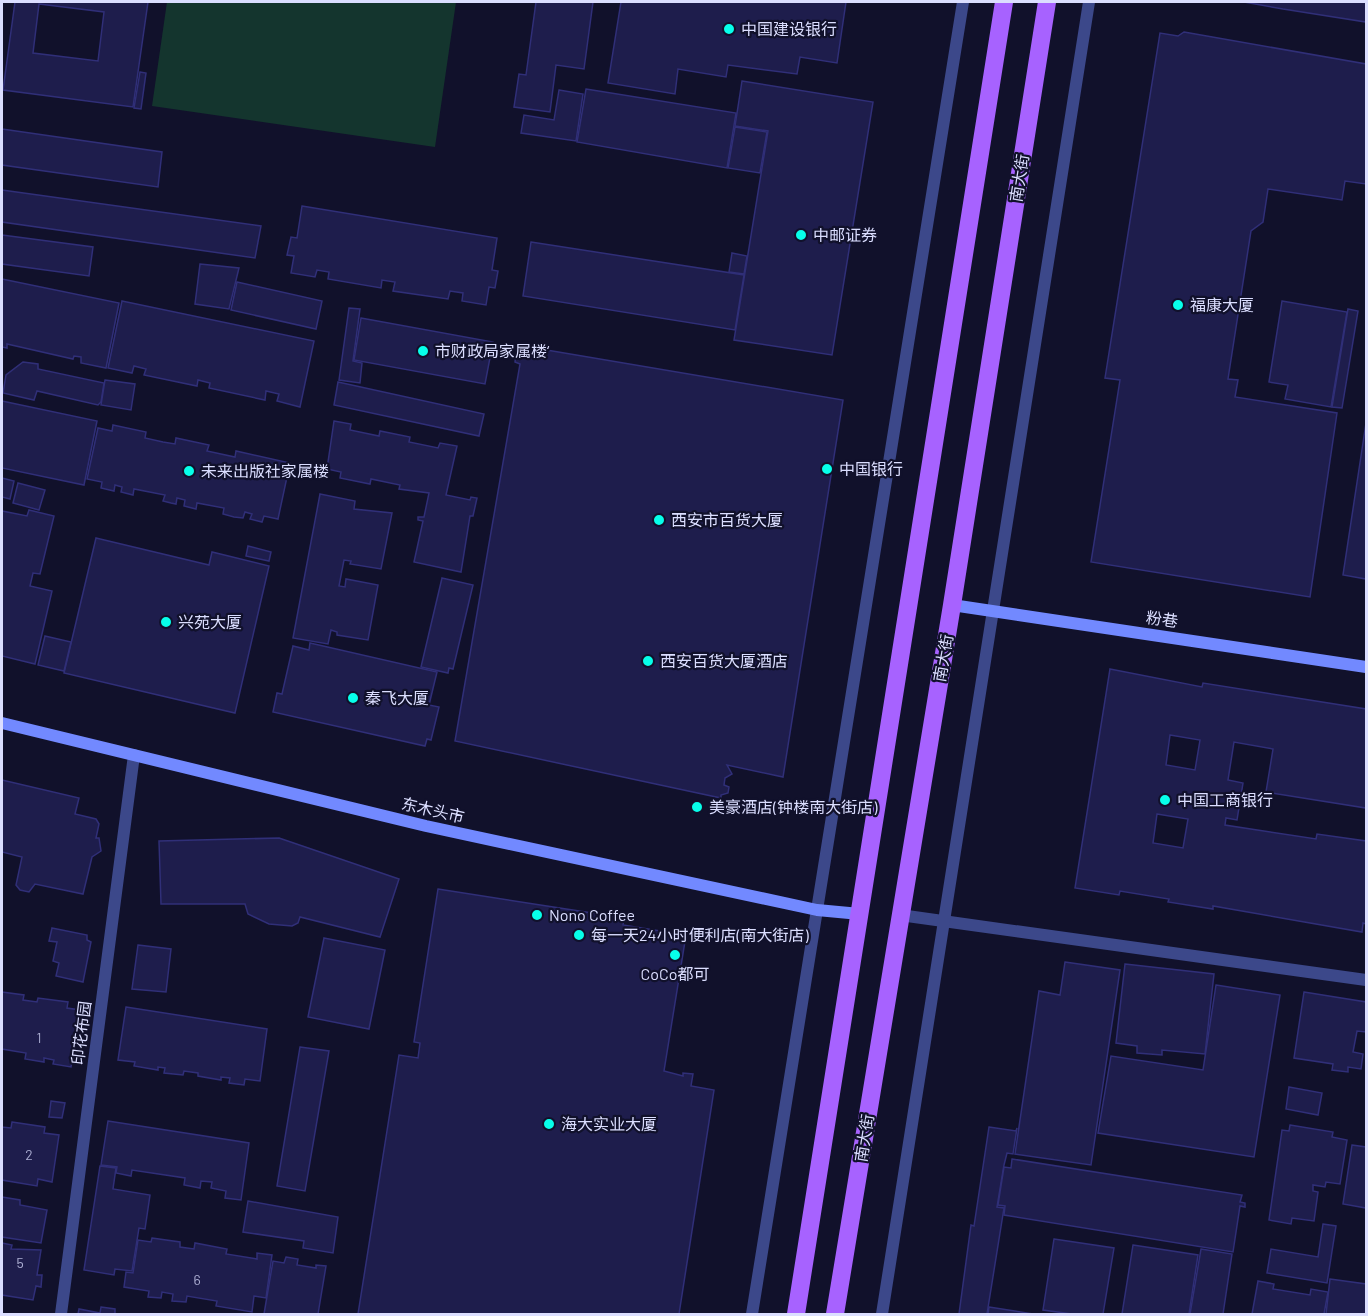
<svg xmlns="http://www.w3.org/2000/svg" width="1368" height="1316" font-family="Barlow,'Noto Sans SC',sans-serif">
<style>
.green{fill:#14352e}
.building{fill:#1e1d4c;stroke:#302f78;stroke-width:1.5;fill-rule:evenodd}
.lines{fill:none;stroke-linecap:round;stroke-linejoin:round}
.street{stroke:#3c488a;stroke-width:12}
.secondary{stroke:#7289ff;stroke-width:12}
.primary{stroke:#a762ff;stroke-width:18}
.poi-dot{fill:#07ffea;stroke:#11112b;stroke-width:2}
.labels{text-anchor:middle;stroke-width:4.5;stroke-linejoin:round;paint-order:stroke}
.number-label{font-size:14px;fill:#acaed2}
.poi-label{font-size:16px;fill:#dbdeff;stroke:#11112b;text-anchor:start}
.street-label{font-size:16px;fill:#dbdeff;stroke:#11112b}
</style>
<rect width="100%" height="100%" fill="#11112b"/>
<path class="green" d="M167 2H456L435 147 152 106Z"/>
<g class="building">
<path d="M15 2H148L133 107 3 90ZM39 4 104 12 98 61 33 53Z"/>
<path d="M536 2H593L584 69 556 65 550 112 514 107 519 74 526 75Z"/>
<path d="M621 2H846L837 63 800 57 797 74 728 65 726 77 678 69 675 94 608 83Z"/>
<path d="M1244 2H1366V22L1283 9Z"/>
<path d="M1184 32 1366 64V184L1345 181 1342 200 1268 189 1263 222 1251 231 1228 379 1238 380 1235 397 1337 413 1310 597 1091 562 1120 380 1105 378 1160 33 1178 36Z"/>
<path d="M140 72 146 73 141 109 134 108Z"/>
<path d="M742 81 873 102 832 355 734 340 768 131 735 126Z"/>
<path d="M586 89 736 113 727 168 577 142Z"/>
<path d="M559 90 583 94 576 141 521 133 524 115 554 120Z"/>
<path d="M735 127 767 132 760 173 728 168Z"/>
<path d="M2 129 162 152 158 187 2 165Z"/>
<path d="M2 190 261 226 255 258 2 222Z"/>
<path d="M302 206 497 238 492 270 498 271 495 288 489 287 486 305 462 301 463 293 450 291 448 299 393 291 395 282 382 280 381 288 328 279 329 272 317 270 315 277 291 273 294 256 287 255 291 237 297 238Z"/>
<path d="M2 235 93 247 89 276 2 264Z"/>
<path d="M531 242 744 275 735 330 523 296Z"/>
<path d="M732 253 747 256 744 274 729 272Z"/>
<path d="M200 264 239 268 229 309 195 304Z"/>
<path d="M2 279 119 303 106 368 81 363V357L74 356 73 359 7 344V348L2 347Z"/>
<path d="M237 282 322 301 316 329 231 310Z"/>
<path d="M122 301 314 341 300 407 277 401 279 394 266 391 265 400 209 388 210 383 198 380 197 386 144 375 146 369 134 366 132 373 108 368Z"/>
<path d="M1282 301 1347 312 1331 407 1285 399 1288 385 1269 382Z"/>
<path d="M349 308 360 309 353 361 362 363 360 383 339 380Z"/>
<path d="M1348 309 1358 311 1342 408 1332 407Z"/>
<path d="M361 318 493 342 485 384 354 360Z"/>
<path d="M517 345 843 400 783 777 727 765 732 774 725 778 724 785 729 787 728 793 721 795V798L455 741 520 364 515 362Z"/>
<path d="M23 362 38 364V369L104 383 101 402 98 405 37 391 34 400 3 393 6 375Z"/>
<path d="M105 380 135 384 131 410 101 405Z"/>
<path d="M338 382 484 414 479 436 334 405Z"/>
<path d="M2 401 97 421 84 485 2 468Z"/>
<path d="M334 421 351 424 350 430 379 436 380 431 410 437 409 442 438 448 440 443 457 446 446 495 470 500 471 497 477 498 473 516H470L461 572 414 562 423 521 418 520V517H424L429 493 399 489 400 485 371 479 370 484 340 478 341 472 327 469Z"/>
<path d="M1366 423V579L1343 575Z"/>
<path d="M113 425 146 432 145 438 163 442 175 444 176 438 209 445 207 451 235 457 236 451 290 463 278 519 264 516 262 522 250 519 252 514 245 512 243 518 234 517 223 514 224 508 197 503 196 509 184 506 185 500 177 498 176 504 171 503 163 501 165 495 134 489 133 495 121 492 122 487 115 485 114 491 101 488 102 482 87 479 98 428 112 431Z"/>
<path d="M2 478 14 481 10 499 2 497Z"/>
<path d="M18 483 45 490 39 510 13 503Z"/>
<path d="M320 494 355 501 354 509 392 513 381 569 350 564 351 561 344 560 339 586 345 587 346 579 378 585 368 640 337 635V632L331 630 328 644 293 638Z"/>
<path d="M29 510 54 516 40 574 33 573 30 586 52 591 35 664 2 656V511L27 516Z"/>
<path d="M96 538 209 565 212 552 269 566 235 713 64 673Z"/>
<path d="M248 546 271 552 269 561 246 556Z"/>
<path d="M442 578 473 585 453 669 449 668 448 673 421 667Z"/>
<path d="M45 636 71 642 64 671 38 665Z"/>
<path d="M310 643 437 672 429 705 439 707 431 740 427 739 425 746 273 712 277 693 282 694 293 646 309 650Z"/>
<path d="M1110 669 1202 687 1203 683 1366 709V808L1266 792 1273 749 1234 742 1228 780 1243 783 1237 820 1226 818 1225 825 1316 839 1317 834 1366 841V924L1363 923 1362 932 1213 906V909L1168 902 1169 899 1120 891 1119 895 1075 888ZM1170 735 1200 740 1195 770 1166 765ZM1157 814 1188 819 1183 848 1153 843Z"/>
<path d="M2 780 79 798 75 814 96 819 99 824 96 838H99L101 851 92 857 83 894 35 884 29 892 20 890 16 885 22 857 2 852Z"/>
<path d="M279 838 399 879 380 937 300 917 298 923 292 926 269 924 248 914 245 904H161L159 841Z"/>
<path d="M438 889 624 918 623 925 686 935 664 1071 683 1076V1073L693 1074 691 1086 714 1090 679 1314H358L399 1055 418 1058 420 1043 414 1042Z"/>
<path d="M52 928 87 935V940L91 942 83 982 56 976 59 963 53 961 57 942 49 941Z"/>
<path d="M324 938 385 950 369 1029 308 1017Z"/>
<path d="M138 945 171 949 166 992 132 989Z"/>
<path d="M1065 962 1120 970 1091 1165 1015 1154 1039 991 1060 995Z"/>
<path d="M1125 964 1214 974 1205 1054 1162 1050V1055L1137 1053V1046L1116 1043Z"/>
<path d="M1216 985 1280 995 1254 1157 1098 1133 1111 1056 1203 1070Z"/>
<path d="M2 992 24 995 23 1000 37 1002 38 998 68 1002 67 1008 80 1010 71 1067 53 1064 54 1060 44 1058V1062L25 1059 26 1053 2 1049Z"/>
<path d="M1304 992 1366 1002V1032L1357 1031 1353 1052 1363 1054 1361 1069 1348 1067V1072L1332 1070 1333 1064 1294 1058Z"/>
<path d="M126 1007 267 1029 260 1081 245 1079 244 1085 229 1083 230 1078 221 1077V1080L198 1076V1073L184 1071 183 1075 164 1073 165 1068 158 1067V1070L134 1066 135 1062 118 1060Z"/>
<path d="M300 1047 329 1051 305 1191 277 1186Z"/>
<path d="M1289 1087 1322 1093 1318 1115 1286 1109Z"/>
<path d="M51 1101 65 1103 62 1118 49 1117Z"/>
<path d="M108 1121 249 1143 241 1200 225 1198 226 1191 211 1188 212 1182 201 1181 200 1188 184 1185 185 1178 132 1170 131 1176 116 1173 117 1167 101 1165Z"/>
<path d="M12 1122 45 1127 44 1133 59 1135 52 1182 38 1179 37 1186 2 1180V1127L11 1128Z"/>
<path d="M1290 1125 1333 1132 1332 1137 1347 1140 1340 1184 1326 1182 1325 1187 1313 1185V1191L1318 1192 1314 1221 1292 1218 1291 1224 1269 1220 1282 1130 1289 1131Z"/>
<path d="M989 1127 1016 1131 1017 1128 1013 1154 1007 1153 1004 1165 997 1207 1004 1208 987 1314H959L971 1225 974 1226Z"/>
<path d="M1352 1145 1366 1147V1208L1343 1204Z"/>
<path d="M1012 1159 1242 1195 1240 1202 1245 1203V1207L1240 1206 1233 1252 1004 1215 1005 1206 998 1205 1004 1167 1011 1168Z"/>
<path d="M100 1166 116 1168 113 1189 150 1195 145 1229 139 1228 132 1271 115 1269 114 1275 84 1270Z"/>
<path d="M2 1197 20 1200V1205L47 1210 41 1243 2 1237Z"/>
<path d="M248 1201 338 1217 333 1253 303 1248 304 1241 243 1232Z"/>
<path d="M1323 1224 1336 1226 1327 1283 1267 1273 1271 1249 1318 1257Z"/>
<path d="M152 1238 180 1242V1247L194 1249 195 1243 227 1249 226 1254 257 1259V1253L272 1255 266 1298 254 1296 252 1312 216 1306 217 1301 187 1296 186 1302 172 1301 173 1294 162 1292 161 1298 148 1297 149 1291 124 1287 126 1272 133 1273 138 1240 151 1242Z"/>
<path d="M1054 1239 1114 1248 1103 1314H1072L1043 1310Z"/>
<path d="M2 1243 12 1245 11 1249 41 1250 37 1275H42L41 1287 36 1286 33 1300 2 1295Z"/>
<path d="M1133 1245 1198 1255 1189 1314H1122Z"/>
<path d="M1201 1249 1232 1254 1223 1314H1190Z"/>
<path d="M286 1257 298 1259 297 1265 316 1268V1265L326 1266 318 1314H264L273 1261 284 1263Z"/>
<path d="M1330 1279 1366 1284V1314H1326Z"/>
<path d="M1258 1281 1274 1284 1273 1289 1310 1295 1311 1289 1328 1292 1324 1314H1252Z"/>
<path d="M101 1307 115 1309V1314H78L79 1309 100 1313Z"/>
<path d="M989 1307 1033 1314H988Z"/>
</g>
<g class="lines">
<g class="street">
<path d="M900 915 1366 980"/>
<path d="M61 1314 134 755"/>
<path d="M752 1314 963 2"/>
<path d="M882 1314 1089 2"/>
</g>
<g class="secondary">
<path d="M952 605 1366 667"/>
<path d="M2 723 426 826 817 910 860 914"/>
</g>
<g class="primary">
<path d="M796 1314 1004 2"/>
<path d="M835 1314 952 605 1047 2"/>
</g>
</g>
<g class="poi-dot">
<circle cx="729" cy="29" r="6"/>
<circle cx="801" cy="235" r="6"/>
<circle cx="1178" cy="305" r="6"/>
<circle cx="423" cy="351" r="6"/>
<circle cx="827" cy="469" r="6"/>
<circle cx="189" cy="471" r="6"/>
<circle cx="659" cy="520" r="6"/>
<circle cx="166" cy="622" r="6"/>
<circle cx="648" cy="661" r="6"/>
<circle cx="353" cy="698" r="6"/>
<circle cx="1165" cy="800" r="6"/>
<circle cx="697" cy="807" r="6"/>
<circle cx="537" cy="915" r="6"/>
<circle cx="579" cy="935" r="6"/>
<circle cx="675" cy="955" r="6"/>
<circle cx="549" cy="1124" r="6"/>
</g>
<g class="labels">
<g class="number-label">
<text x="39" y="1043">1</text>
<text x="29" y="1160">2</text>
<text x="20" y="1268">5</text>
<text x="197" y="1285">6</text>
</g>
<g class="poi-label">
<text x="741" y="35">中国建设银行</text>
<text x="813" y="241">中邮证券</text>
<text x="1190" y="311">福康大厦</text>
<text x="435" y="357">市财政局家属楼‘</text>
<text x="839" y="475">中国银行</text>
<text x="201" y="477">未来出版社家属楼</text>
<text x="671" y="526">西安市百货大厦</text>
<text x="178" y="628">兴苑大厦</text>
<text x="660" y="667">西安百货大厦酒店</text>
<text x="365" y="704">秦飞大厦</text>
<text x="1177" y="806">中国工商银行</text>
<text x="709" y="813">美豪酒店(钟楼南大街店)</text>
<text x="549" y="921">Nono Coffee</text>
<text x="591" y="941">每一天24小时便利店(南大街店)</text>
<text x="675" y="980" text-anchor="middle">CoCo都可</text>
<text x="561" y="1130">海大实业大厦</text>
</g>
<g class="street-label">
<text transform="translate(1019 178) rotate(-81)" y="6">南大街</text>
<text transform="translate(1162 619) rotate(8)" y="6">粉巷</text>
<text transform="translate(943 658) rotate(-80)" y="6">南大街</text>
<text transform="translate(433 810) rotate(13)" y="6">东木头市</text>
<text transform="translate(81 1033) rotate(-83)" y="6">印花布园</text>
<text transform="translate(864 1138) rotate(-81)" y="6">南大街</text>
</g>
</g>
<rect width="1368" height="1316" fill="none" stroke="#dbdeff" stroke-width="6"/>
</svg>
